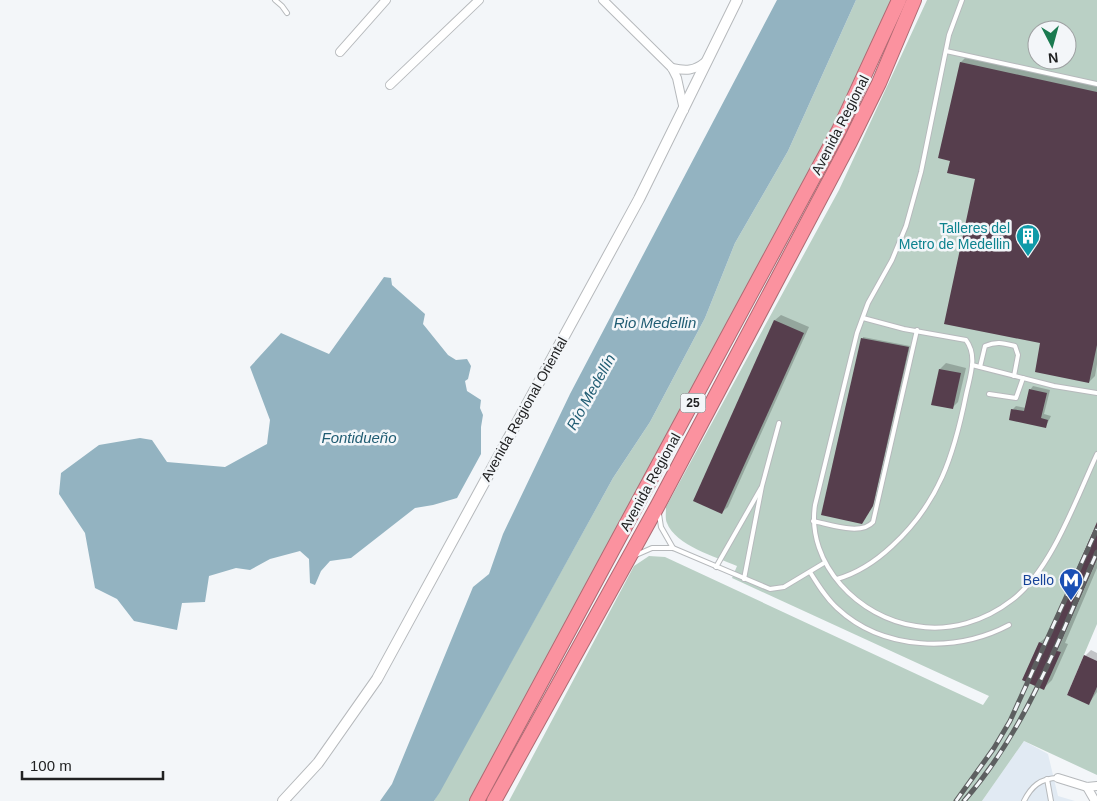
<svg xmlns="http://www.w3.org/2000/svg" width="1097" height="801" font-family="Helvetica,sans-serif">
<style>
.built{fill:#e1eaf3}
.green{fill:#bad0c5;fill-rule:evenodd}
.water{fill:#93b3c1}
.shadow{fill:#0003}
.building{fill:#563e4d}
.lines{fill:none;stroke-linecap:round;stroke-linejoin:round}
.lane-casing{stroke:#b6b9bc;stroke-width:6}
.street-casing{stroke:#b6b9bc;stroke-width:10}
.secondary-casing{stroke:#b6b9bc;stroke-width:12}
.highway-casing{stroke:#ae6a73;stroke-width:16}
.lane{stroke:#fff;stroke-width:4}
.street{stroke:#fff;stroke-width:8}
.secondary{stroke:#fff;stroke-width:10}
.highway{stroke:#fb929f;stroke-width:14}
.rail-casing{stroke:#5d5f60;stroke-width:5}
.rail{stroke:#f3f6f9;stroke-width:3;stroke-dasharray:9;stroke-linecap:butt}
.labels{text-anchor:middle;stroke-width:5;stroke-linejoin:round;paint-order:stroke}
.shield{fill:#f3f6f9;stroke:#5f6162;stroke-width:1}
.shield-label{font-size:12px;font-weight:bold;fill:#202122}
.street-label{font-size:14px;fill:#202122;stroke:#f3f6f9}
.culture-label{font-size:14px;fill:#0d838f;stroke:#f3f6f9;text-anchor:end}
.transit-label{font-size:14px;fill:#164399;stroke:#f3f6f9;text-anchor:end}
.water-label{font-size:15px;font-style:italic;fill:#215d73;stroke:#f3f6f9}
</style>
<rect width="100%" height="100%" fill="#f3f6f9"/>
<path class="built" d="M1024 741 1048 754 1058 796 1075 801H982Z"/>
<g class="green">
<path d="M856 0H892L816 161 469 801H434L613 478 650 422 705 318 735 243 788 151Z"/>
<path d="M927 0H1097V624L1067 695 1089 704 1097 687V775L1024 741 982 801H509L634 566 649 556 665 557 983 705 989 696 732 578 737 566C716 557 675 545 667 523 665 519 666 512 666 507L839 190ZM1037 30H1067V60H1037Z"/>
</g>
<g class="water">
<path d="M777 0H856L788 151 735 243 705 318 650 422 613 478 440 792 434 801H380L392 784 473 587 489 574 503 534 570 394Z"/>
<path d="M384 277 391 278 392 285 425 314 423 324 448 355 456 360 467 359 471 366 468 379 465 381 467 391 481 400 480 408 483 415 481 427V454L457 498 433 505 415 508 351 558 330 561 321 571 315 585 310 583 309 559 300 551 270 559 250 570 236 568 209 576 205 602 182 603 177 630 134 621 117 599 95 588 85 533 59 494 61 473 99 445 140 438 152 440 167 462 225 467 267 444 270 420 250 367 281 333 329 354Z"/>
</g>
<g class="shadow">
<path d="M967 56 1097 85V364L1095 376 1089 382 1042 342 976 178 951 160 961 62Z"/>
<path d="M781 315 809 327 728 507 722 512 694 500 775 320Z"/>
<path d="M863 337 910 346 874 503 863 521Z"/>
<path d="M946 363 966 368 958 402 952 408 933 404 940 369Z"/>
<path d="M1033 386 1050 390 1044 414 1051 416 1046 426 1013 409 1016 406 1026 408 1030 390Z"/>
<path d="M1097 525V568L1065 643 1068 644 1052 680 1044 688 1040 642 1049 635Z"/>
<path d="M1091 650 1097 653V692L1089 703 1085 656Z"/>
</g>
<g class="building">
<path d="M960 62 1097 92V345L1089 383 1035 372 1040 343 944 324 975 179 947 173 950 161 938 158Z"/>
<path d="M774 320 804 333 722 514 693 501Z"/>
<path d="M861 338 909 347 873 506 862 524 821 515Z"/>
<path d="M939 369 961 373 953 409 931 405Z"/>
<path d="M1029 389 1047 393 1041 418 1048 420 1046 428 1009 420 1011 409 1024 411Z"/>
<path d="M1097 522V559L1057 651 1061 652 1044 690 1022 680 1039 642 1044 644Z"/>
<path d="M1084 655 1097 661V687L1089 705 1067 695Z"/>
</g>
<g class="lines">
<g class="lane-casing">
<g id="lane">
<path d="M275 0 282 6 287 13"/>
<path d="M962 0 949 35 921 172 906 226 892 260 868 303 857 333 815 505C806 564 859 618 916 626 950 632 985 621 1012 600 1051 571 1076 499 1097 454"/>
<path d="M946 51 1097 84"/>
<path d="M972 365 1054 386 1097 393"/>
<path d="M980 367 985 346C997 341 1003 343 1015 346L1018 355 1014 376"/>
<path d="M989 394 1016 398 1023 378"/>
<path d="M659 514 661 527 673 548"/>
<path d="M813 521C829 524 861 536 873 522L917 330"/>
<path d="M636 555 652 548H673L770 589 784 587 824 563"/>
<path d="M716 567 761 488"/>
<path d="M810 572C818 585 826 598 837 608 883 651 956 653 1009 625"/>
<path d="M744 579 762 486 779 423"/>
<path d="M837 579C858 573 876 561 892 546 939 503 954 455 966 395 970 376 978 356 966 340L904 329 863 318"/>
<path d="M1047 779 1051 801"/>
<path d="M1024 801C1031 787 1040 778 1058 778"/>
</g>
</g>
<g class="street-casing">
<g id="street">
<path d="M603 0 672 68 677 78 684 110"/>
<path d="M340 52 386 0"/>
<path d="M672 68C686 71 694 71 705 62"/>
<path d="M390 85 479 0"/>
<path d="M1058 778 1087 787 1097 786"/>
<path d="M1087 787 1095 801"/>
</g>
</g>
<g class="secondary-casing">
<path id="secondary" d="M283 801 318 763 377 679 639 199 737 0"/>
</g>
<g class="highway-casing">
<g id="highway">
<path d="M477 801 839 130 899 0"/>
<path d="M494 801 658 505 850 142 879 83 914 0"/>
</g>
</g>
<use href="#lane" class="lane"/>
<use href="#street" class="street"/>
<use href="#secondary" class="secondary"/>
<use href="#highway" class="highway"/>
<g class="rail-casing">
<g id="rail">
<path d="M956 801 994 748 1010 721 1097 529"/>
<path d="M964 801C1027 729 1059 638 1097 552"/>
</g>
</g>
<use href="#rail" class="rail"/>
</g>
<defs>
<g id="building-pin" transform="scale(1.25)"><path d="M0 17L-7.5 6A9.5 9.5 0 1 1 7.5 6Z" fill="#0f9aa8" stroke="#f3f6f9"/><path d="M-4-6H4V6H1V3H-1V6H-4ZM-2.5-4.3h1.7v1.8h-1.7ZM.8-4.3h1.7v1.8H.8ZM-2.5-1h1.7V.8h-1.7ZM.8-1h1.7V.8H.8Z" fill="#fff"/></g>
<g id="metro-pin" transform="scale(1.25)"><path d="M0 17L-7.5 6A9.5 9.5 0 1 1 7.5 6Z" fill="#1a4fb4" stroke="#f3f6f9"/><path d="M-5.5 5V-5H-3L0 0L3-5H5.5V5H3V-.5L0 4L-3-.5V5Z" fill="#fff"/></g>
</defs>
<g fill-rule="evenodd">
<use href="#building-pin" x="1028" y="236"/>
<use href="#metro-pin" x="1071" y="580"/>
</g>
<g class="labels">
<rect class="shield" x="680.5" y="393.5" width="25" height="19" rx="4"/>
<g class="shield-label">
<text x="693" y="407">25</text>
</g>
<g class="street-label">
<text transform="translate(840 125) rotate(-63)" y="5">Avenida Regional</text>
<text transform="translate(524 409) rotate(-61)" y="5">Avenida Regional Oriental</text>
<text transform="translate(650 482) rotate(-61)" y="5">Avenida Regional</text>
</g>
<g class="culture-label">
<text x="1010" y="233">Talleres del<tspan x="1010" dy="16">Metro de Medellin</tspan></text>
</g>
<g class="transit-label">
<text x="1054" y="585">Bello</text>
</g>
<g class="water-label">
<text x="655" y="328">Rio Medellin</text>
<text transform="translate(591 392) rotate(-61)" y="5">Río Medellín</text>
<text x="359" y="443">Fontidueño</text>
</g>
</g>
<g transform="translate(1052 45) rotate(174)"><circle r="24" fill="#f3f6f9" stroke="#9fa1a3"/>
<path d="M0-4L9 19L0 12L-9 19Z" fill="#1a7a50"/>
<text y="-8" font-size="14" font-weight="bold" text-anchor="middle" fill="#202122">N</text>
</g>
<path d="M22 771v8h141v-8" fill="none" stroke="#202122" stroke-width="2.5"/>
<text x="30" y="771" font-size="15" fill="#202122" stroke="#f3f6f9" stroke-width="4" paint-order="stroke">100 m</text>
</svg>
